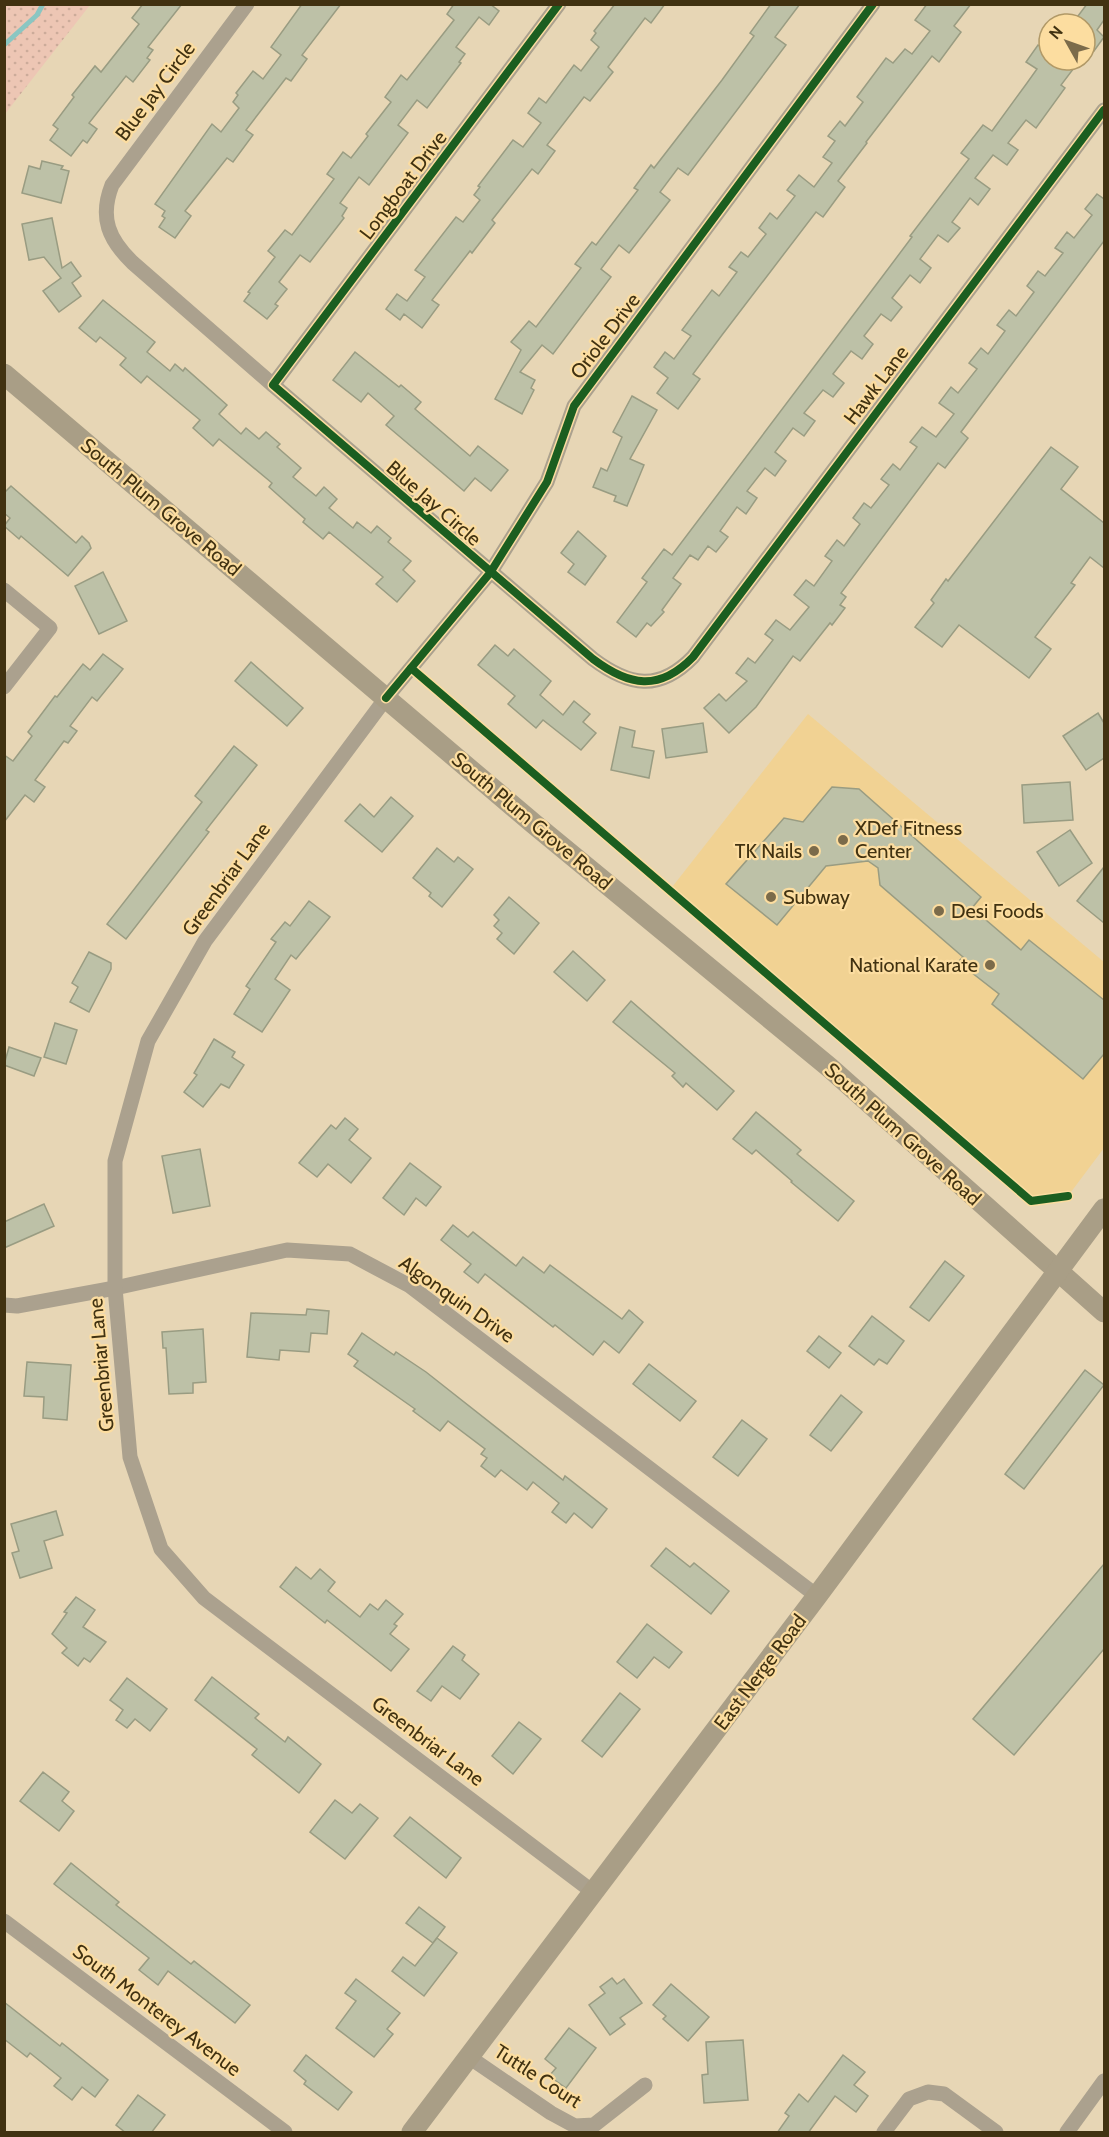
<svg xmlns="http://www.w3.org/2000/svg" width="1109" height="2137" font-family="Cabin,sans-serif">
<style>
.built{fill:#f1d293}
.park{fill:url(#park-dots)}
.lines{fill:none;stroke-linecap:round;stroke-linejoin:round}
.stream{stroke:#8ac6c2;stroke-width:5}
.building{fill:#bdc1a7;stroke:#999c82;stroke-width:1.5}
.street{stroke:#aba18e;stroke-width:15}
.secondary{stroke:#a99e86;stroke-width:21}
.cycleway-casing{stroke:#fcdda0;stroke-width:11}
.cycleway{stroke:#1b5e20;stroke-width:8}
.poi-dot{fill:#7b6b4a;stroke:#fcdda0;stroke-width:2}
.labels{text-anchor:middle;stroke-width:4.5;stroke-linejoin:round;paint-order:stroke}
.street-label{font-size:20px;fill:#413211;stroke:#fcdda0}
.poi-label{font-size:20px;fill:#413211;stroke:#fcdda0;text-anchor:start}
</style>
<defs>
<pattern id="park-dots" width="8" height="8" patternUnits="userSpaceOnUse" patternTransform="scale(1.5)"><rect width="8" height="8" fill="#edc6b4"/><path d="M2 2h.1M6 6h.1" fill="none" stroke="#ccab9a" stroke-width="1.8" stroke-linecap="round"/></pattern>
</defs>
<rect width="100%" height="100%" fill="#e7d6b5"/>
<path class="built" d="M808 714 1104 962V1148L1068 1196 1031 1201 669 891Z"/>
<path class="park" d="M5 4 90 5 5 114 4 5Z"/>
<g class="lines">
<path class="stream" d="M4 45 37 15 43 4"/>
</g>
<g class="building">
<path d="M143 4H182L148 47 153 50 147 58 150 60 133 82 126 76 89 123 97 129 87 143 83 140 71 156 50 140 58 129 53 125 74 97 72 95 95 66 101 72 139 24 132 18Z"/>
<path d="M302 4H341L302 55 307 59 291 81 286 78 246 130 253 135 233 162 227 158 185 211 191 216 175 238 159 227 165 218 162 216 165 211 155 204 212 124 221 132 239 108 233 102 238 95 236 93 253 71 263 79 281 55 271 47Z"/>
<path d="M454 4H490L499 11 489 25 479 17 456 47 465 54 459 62 461 63 427 108 417 100 398 125 408 133 369 185 359 177 340 203 347 208 342 216 344 218 310 262 300 255 279 282 287 289 275 304 278 306 267 319 244 301 250 293 248 292 275 257 268 251 285 230 292 235 334 179 327 174 343 152 351 158 368 136 366 134 391 102 385 97 401 75 407 80 454 20 447 14Z"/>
<path d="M615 4H665L651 23 645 18 608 67 613 72 590 101 584 97 547 145 555 151 538 174 532 169 492 220 495 223 472 253 470 251 432 300 439 305 422 328 404 314 400 320 386 309 397 294 407 301 425 277 415 270 456 217 463 222 480 200 474 195 480 187 478 186 513 140 523 147 541 123 528 113 539 98 546 103 574 65 581 71 599 47 591 40 596 33 594 31Z"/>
<path d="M771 4H800L775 37 786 45 688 175 678 168 660 192 670 200 629 253 619 245 601 269 611 277 553 354 542 345 520 372 535 380 531 388 534 390 522 414 495 399 521 350 511 342 529 321 536 327 581 268 575 264 592 242 596 245 638 190 634 188 651 165 654 168 722 80 754 36 750 33Z"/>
<path d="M927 4H971L954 26 961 32 939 62 932 56 866 142 867 143 838 181 845 187 823 217 816 212 722 335 693 374 700 379 678 409 657 393 668 378 654 367 665 352 674 359 691 336 682 330 712 290 719 296 737 272 729 267 741 252 748 257 766 234 759 228 770 213 777 219 795 196 787 190 799 175 814 187 832 163 823 157 835 141 828 136 840 121 845 126 863 102 857 97 886 58 893 63 905 49 912 54 930 31 915 20Z"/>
<path d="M1087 4H1104V20L1097 30 1104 37 1094 51 1085 45V24H1072Z"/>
<path d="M1038 45 1049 53V60H1080L1061 85 1065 88 1036 128 1026 120 1008 143 1018 150 1007 165 993 155 975 178 990 189 978 205 970 198 952 222 960 228 948 242 938 235 920 259 931 268 920 283 910 275 892 298 902 307 891 321 881 314 864 336 873 344 862 359 851 351 833 374 844 383 833 397 823 390 804 413 815 421 804 436 793 428 775 452 786 461 775 476 765 468 747 491 757 498 746 514 737 507 720 531 728 537 716 552 708 546 698 560 690 555 673 578 681 584 662 610 664 612 651 626 647 623 636 637 617 622 647 582 642 578 664 549 672 555 882 277 912 237 910 236 969 159 961 153 983 125 992 131 1027 83 1037 69 1026 62Z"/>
<path d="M42 161 63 166 61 169 69 171 61 203 22 193 29 166 40 169Z"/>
<path d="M1097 194 1104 199V241L961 432 968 438 945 468 938 463 841 593 846 597 840 605 845 608 832 625 830 623 800 661 793 656 756 707 729 733 704 708 719 694 726 701 747 681 736 673 748 658 755 663 773 640 765 634 776 620 790 630 809 607 794 595 806 580 814 586 832 561 825 556 837 540 844 546 860 524 853 518 864 503 871 508 889 485 881 479 893 464 900 470 917 447 910 442 922 427 936 437 954 414 939 403 951 387 958 393 977 369 969 363 981 348 988 354 1005 331 997 325 1009 310 1016 316 1034 292 1027 286 1038 271 1045 276 1063 253 1055 248 1067 232 1074 238 1092 215 1085 209Z"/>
<path d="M52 218 62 268 71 262 81 276 72 283 81 296 59 312 43 291 61 278 44 257 29 260 22 224Z"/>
<path d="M103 300 155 342 147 352 170 371 175 364 183 371 185 368 227 405 219 414 241 434 246 428 259 439 266 432 280 444 277 447 301 468 293 477 316 496 324 487 337 499 329 508 353 528 357 522 371 533 377 526 391 538 388 542 411 561 403 570 415 581 397 602 376 584 383 577 329 532 323 539 303 522 305 519 269 487 272 483 219 439 213 446 193 428 200 420 147 376 141 383 120 365 126 358 100 337 96 342 79 328Z"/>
<path d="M355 352 399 387 401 385 421 402 415 409 470 456 478 446 508 470 491 491 475 478 464 491 386 425 394 416 368 393 361 402 333 380Z"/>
<path d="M632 396 657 410 630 459 644 465 627 506 614 501 616 496 593 487 601 468 607 471 622 437 613 432Z"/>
<path d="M1051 447 1078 467 1061 489 1104 523V568L1090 557 1071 583 1075 585 1035 637 1051 649 1029 678 959 625 942 647 915 627 934 603 931 600 946 579 948 581Z"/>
<path d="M11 486 76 543 82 536 89 543 91 548 68 576 21 536 19 539 4 526 10 518 4 513V493Z"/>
<path d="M578 531 606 556 585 585 568 572 574 564 561 553Z"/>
<path d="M103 572 127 621 99 634 75 586Z"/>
<path d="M495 645 508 656 514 649 551 681 540 695 563 715 574 701 590 714 583 722 596 733 581 750 543 720 536 728 508 704 515 696 478 665Z"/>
<path d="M103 654 123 669 97 701 92 697 70 726 77 731 68 743 64 741 35 780 45 787 34 802 25 795 4 822V755L13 761 32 736 28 732 55 696 57 697 83 664 90 670Z"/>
<path d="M251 662 303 708 287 726 235 681Z"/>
<path d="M1098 713 1104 723V758L1086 770 1063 736Z"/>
<path d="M703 723 707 752 666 758 662 729Z"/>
<path d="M620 727 635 731 632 747 654 751 649 778 611 770Z"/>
<path d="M234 746 257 765 206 830 209 832 126 939 107 924 202 802 195 796Z"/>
<path d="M1070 782 1073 820 1024 823 1022 785Z"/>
<path d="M832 787 859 789 981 897 972 908 1021 950 1029 940 1104 1000V1054L1083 1079 992 1004 999 994 958 962 963 957 880 885 878 868 868 861 826 866 777 925 726 884 784 818 803 822Z"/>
<path d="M391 797 413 816 382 852 345 821 360 804 374 817Z"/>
<path d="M1070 830 1092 863 1059 886 1037 852Z"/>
<path d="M437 848 454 862 458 857 473 869 442 907 429 896 431 893 413 878Z"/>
<path d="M1104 867V923L1077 901Z"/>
<path d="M509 897 539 923 514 954 497 939 502 933 494 926 499 920 494 915Z"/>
<path d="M309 901 330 917 296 959 291 955 275 979 290 990 262 1032 234 1014 250 989 246 986 276 942 271 939 285 922 290 926Z"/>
<path d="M573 951 605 980 587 1001 554 972Z"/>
<path d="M89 952 111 963V969L89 1012 70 1002 78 987 72 983Z"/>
<path d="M631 1001 734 1091 717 1110 686 1083 683 1087 672 1076 675 1073 613 1022Z"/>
<path d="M55 1023 77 1030 66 1064 44 1057Z"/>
<path d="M214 1039 235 1052 232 1057 244 1065 229 1088 221 1084 203 1107 184 1092 197 1075 194 1073Z"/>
<path d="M9 1047 41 1058 34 1076 4 1065Z"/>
<path d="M756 1112 801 1150 797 1154 854 1201 838 1221 791 1182 792 1181 756 1150 752 1154 733 1139Z"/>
<path d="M345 1118 358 1129 349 1140 371 1158 351 1183 328 1164 317 1177 299 1163 331 1125 336 1129Z"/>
<path d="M200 1149 210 1206 173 1213 162 1156Z"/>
<path d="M410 1163 441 1187 426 1206 416 1198 404 1215 383 1198Z"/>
<path d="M44 1204 54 1226 4 1248V1222Z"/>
<path d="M453 1225 468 1237 473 1232 516 1266 523 1257 544 1273 550 1265 622 1319 629 1310 643 1322 619 1353 604 1341 593 1355 555 1325 553 1327 485 1274 478 1283 464 1272 471 1264 441 1240Z"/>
<path d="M945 1261 964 1276 929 1321 910 1307Z"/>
<path d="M307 1309 329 1311 327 1334 311 1333 309 1352 280 1350 279 1360 247 1357 251 1313 306 1315Z"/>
<path d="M872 1316 904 1341 887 1364 879 1359 874 1365 849 1346Z"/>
<path d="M203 1329 206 1382 193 1383V1393L169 1394 166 1348H163L162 1332Z"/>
<path d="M362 1333 394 1355 396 1352 426 1372 563 1480 565 1476 607 1509 592 1528 574 1513 566 1523 552 1512 559 1503 533 1482 527 1490 501 1470 495 1477 481 1466 487 1458 481 1454 485 1449 448 1421 440 1431 413 1411 415 1409 354 1366 358 1361 348 1354Z"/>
<path d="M819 1336 841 1353 829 1368 807 1351Z"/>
<path d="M27 1362 71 1365 67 1420 43 1418 44 1397 24 1396Z"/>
<path d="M649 1364 696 1401 680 1421 633 1384Z"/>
<path d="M1085 1370 1104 1385 1024 1489 1005 1474Z"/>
<path d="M841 1395 862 1412 831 1451 810 1435Z"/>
<path d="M742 1420 767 1439 738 1476 713 1457Z"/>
<path d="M56 1511 63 1535 44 1541 52 1568 20 1578 12 1553 19 1551 11 1524Z"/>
<path d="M666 1548 690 1567 694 1563 729 1591 711 1614 651 1566Z"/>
<path d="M1104 1564V1649L1014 1755 973 1719Z"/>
<path d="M296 1567 311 1579 320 1569 335 1582 328 1591 360 1617 370 1604 378 1610 386 1600 403 1614 394 1624 397 1626 390 1634 409 1649 391 1671 327 1620 325 1623 280 1587Z"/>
<path d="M76 1597 95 1610 83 1627 106 1642 90 1662 84 1658 78 1666 62 1653 67 1648 52 1634 67 1613 64 1612Z"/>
<path d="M647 1624 682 1652 669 1668 654 1657 637 1678 617 1662Z"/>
<path d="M453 1646 465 1655 462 1660 479 1674 460 1699 442 1686 431 1701 417 1691Z"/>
<path d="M212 1677 259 1714 255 1718 285 1742 288 1737 321 1764 299 1793 252 1755 257 1749 195 1700Z"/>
<path d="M127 1678 167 1709 150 1731 135 1719 127 1728 116 1720 123 1710 110 1700Z"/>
<path d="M620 1693 640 1709 602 1757 582 1741Z"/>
<path d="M519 1722 541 1739 513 1774 492 1756Z"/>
<path d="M43 1772 69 1792 62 1801 74 1811 59 1831 20 1801Z"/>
<path d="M335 1800 352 1813 360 1804 378 1818 345 1859 310 1832Z"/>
<path d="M410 1817 461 1858 446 1878 394 1836Z"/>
<path d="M71 1863 119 1902 116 1905 191 1964 194 1961 250 2005 235 2023 168 1971 158 1985 139 1970 149 1958 54 1884Z"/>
<path d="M419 1907 445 1927 433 1943 406 1923Z"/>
<path d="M437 1938 457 1953 424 1996 392 1971 403 1957 415 1966Z"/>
<path d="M612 1978 617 1984 624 1979 642 2003 620 2018 625 2024 610 2035 589 2005 605 1993 600 1987Z"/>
<path d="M356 1979 400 2013 387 2029 393 2034 374 2057 336 2028 356 2001 345 1993Z"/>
<path d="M671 1984 709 2017 688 2041 663 2019 666 2016 653 2005Z"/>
<path d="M4 2002 60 2046 62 2043 108 2080 95 2097 82 2087 72 2100 54 2086 61 2078 30 2053 27 2057 4 2039Z"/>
<path d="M569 2028 596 2048 566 2088 549 2076 556 2068 545 2059Z"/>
<path d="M743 2040 748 2100 704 2103 702 2075 708 2074 706 2042Z"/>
<path d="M306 2055 352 2092 338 2110 304 2084 306 2081 294 2071Z"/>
<path d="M843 2055 865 2072 854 2085 868 2096 856 2112 835 2096 808 2133H777L789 2116 785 2113 799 2094 808 2102Z"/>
<path d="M138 2095 165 2115 151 2133H126L116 2125Z"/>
</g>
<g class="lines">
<g class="street">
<path d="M247 4 112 185C99 218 109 240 133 263L273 385 593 659C629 686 659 692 693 657L1104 110"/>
<path d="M273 385 559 4"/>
<path d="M4 590 50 628 4 687"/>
<path d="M4 1305 17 1306 115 1288 287 1250 350 1254 410 1286 817 1596"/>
<path d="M593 1892 204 1598 161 1549 130 1457 115 1288V1161L148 1041 205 941 386 698 490 573 547 482 574 406 873 4"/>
<path d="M4 1921 285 2132"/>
<path d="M469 2057 551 2113 575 2126 594 2125 645 2085"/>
<path d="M884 2132 909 2099 928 2092 944 2094 996 2132"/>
<path d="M1067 2132 1104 2081"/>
</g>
<g class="secondary">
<path d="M4 374 534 824 829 1067 1104 1312"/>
<path d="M412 2132 817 1596 1104 1209"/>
</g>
<g class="cycleway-casing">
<g id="cycleway">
<path d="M559 4 273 385 593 659C629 686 659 692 693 657L1104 110"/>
<path d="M411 668 1031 1201 1068 1196"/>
<path d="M386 698 490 573 547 482 574 406 873 4"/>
</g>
</g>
<use href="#cycleway" class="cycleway"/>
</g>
<g class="poi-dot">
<circle cx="843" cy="840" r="6"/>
<circle cx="814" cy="851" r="6"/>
<circle cx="771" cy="897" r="6"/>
<circle cx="939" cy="911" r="6"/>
<circle cx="990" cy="965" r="6"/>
</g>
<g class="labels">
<g class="street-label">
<text transform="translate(155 91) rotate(-53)" y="7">Blue Jay Circle</text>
<text transform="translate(403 185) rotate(-53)" y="7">Longboat Drive</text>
<text transform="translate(605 336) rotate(-53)" y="7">Oriole Drive</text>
<text transform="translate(876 385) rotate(-53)" y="7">Hawk Lane</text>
<text transform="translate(434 503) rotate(41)" y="7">Blue Jay Circle</text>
<text transform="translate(161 507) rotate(40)" y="7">South Plum Grove Road</text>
<text transform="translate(532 821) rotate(40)" y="7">South Plum Grove Road</text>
<text transform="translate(226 879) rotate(-54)" y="7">Greenbriar Lane</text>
<text transform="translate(903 1134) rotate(42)" y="7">South Plum Grove Road</text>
<text transform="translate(457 1299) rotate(35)" y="7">Algonquin Drive</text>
<text transform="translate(101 1365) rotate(-95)" y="7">Greenbriar Lane</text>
<text transform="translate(760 1672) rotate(-53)" y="7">East Nerge Road</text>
<text transform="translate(428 1741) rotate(37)" y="7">Greenbriar Lane</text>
<text transform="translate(157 2010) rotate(37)" y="7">South Monterey Avenue</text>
<text transform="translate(538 2076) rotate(33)" y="7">Tuttle Court</text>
</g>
<g class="poi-label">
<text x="855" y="835">XDef Fitness<tspan x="855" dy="23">Center</tspan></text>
<text x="802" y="858" text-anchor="end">TK Nails</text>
<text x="783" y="904">Subway</text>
<text x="951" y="918">Desi Foods</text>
<text x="978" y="972" text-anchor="end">National Karate</text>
</g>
</g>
<rect width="1109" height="2137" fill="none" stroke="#413211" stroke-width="12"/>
<g transform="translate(1067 42) rotate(310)"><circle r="28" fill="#fcdda0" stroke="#b19967" stroke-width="1.5"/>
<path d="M0-4.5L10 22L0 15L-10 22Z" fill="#7b6b4a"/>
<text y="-9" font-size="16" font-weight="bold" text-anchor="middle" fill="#413211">N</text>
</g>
</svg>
